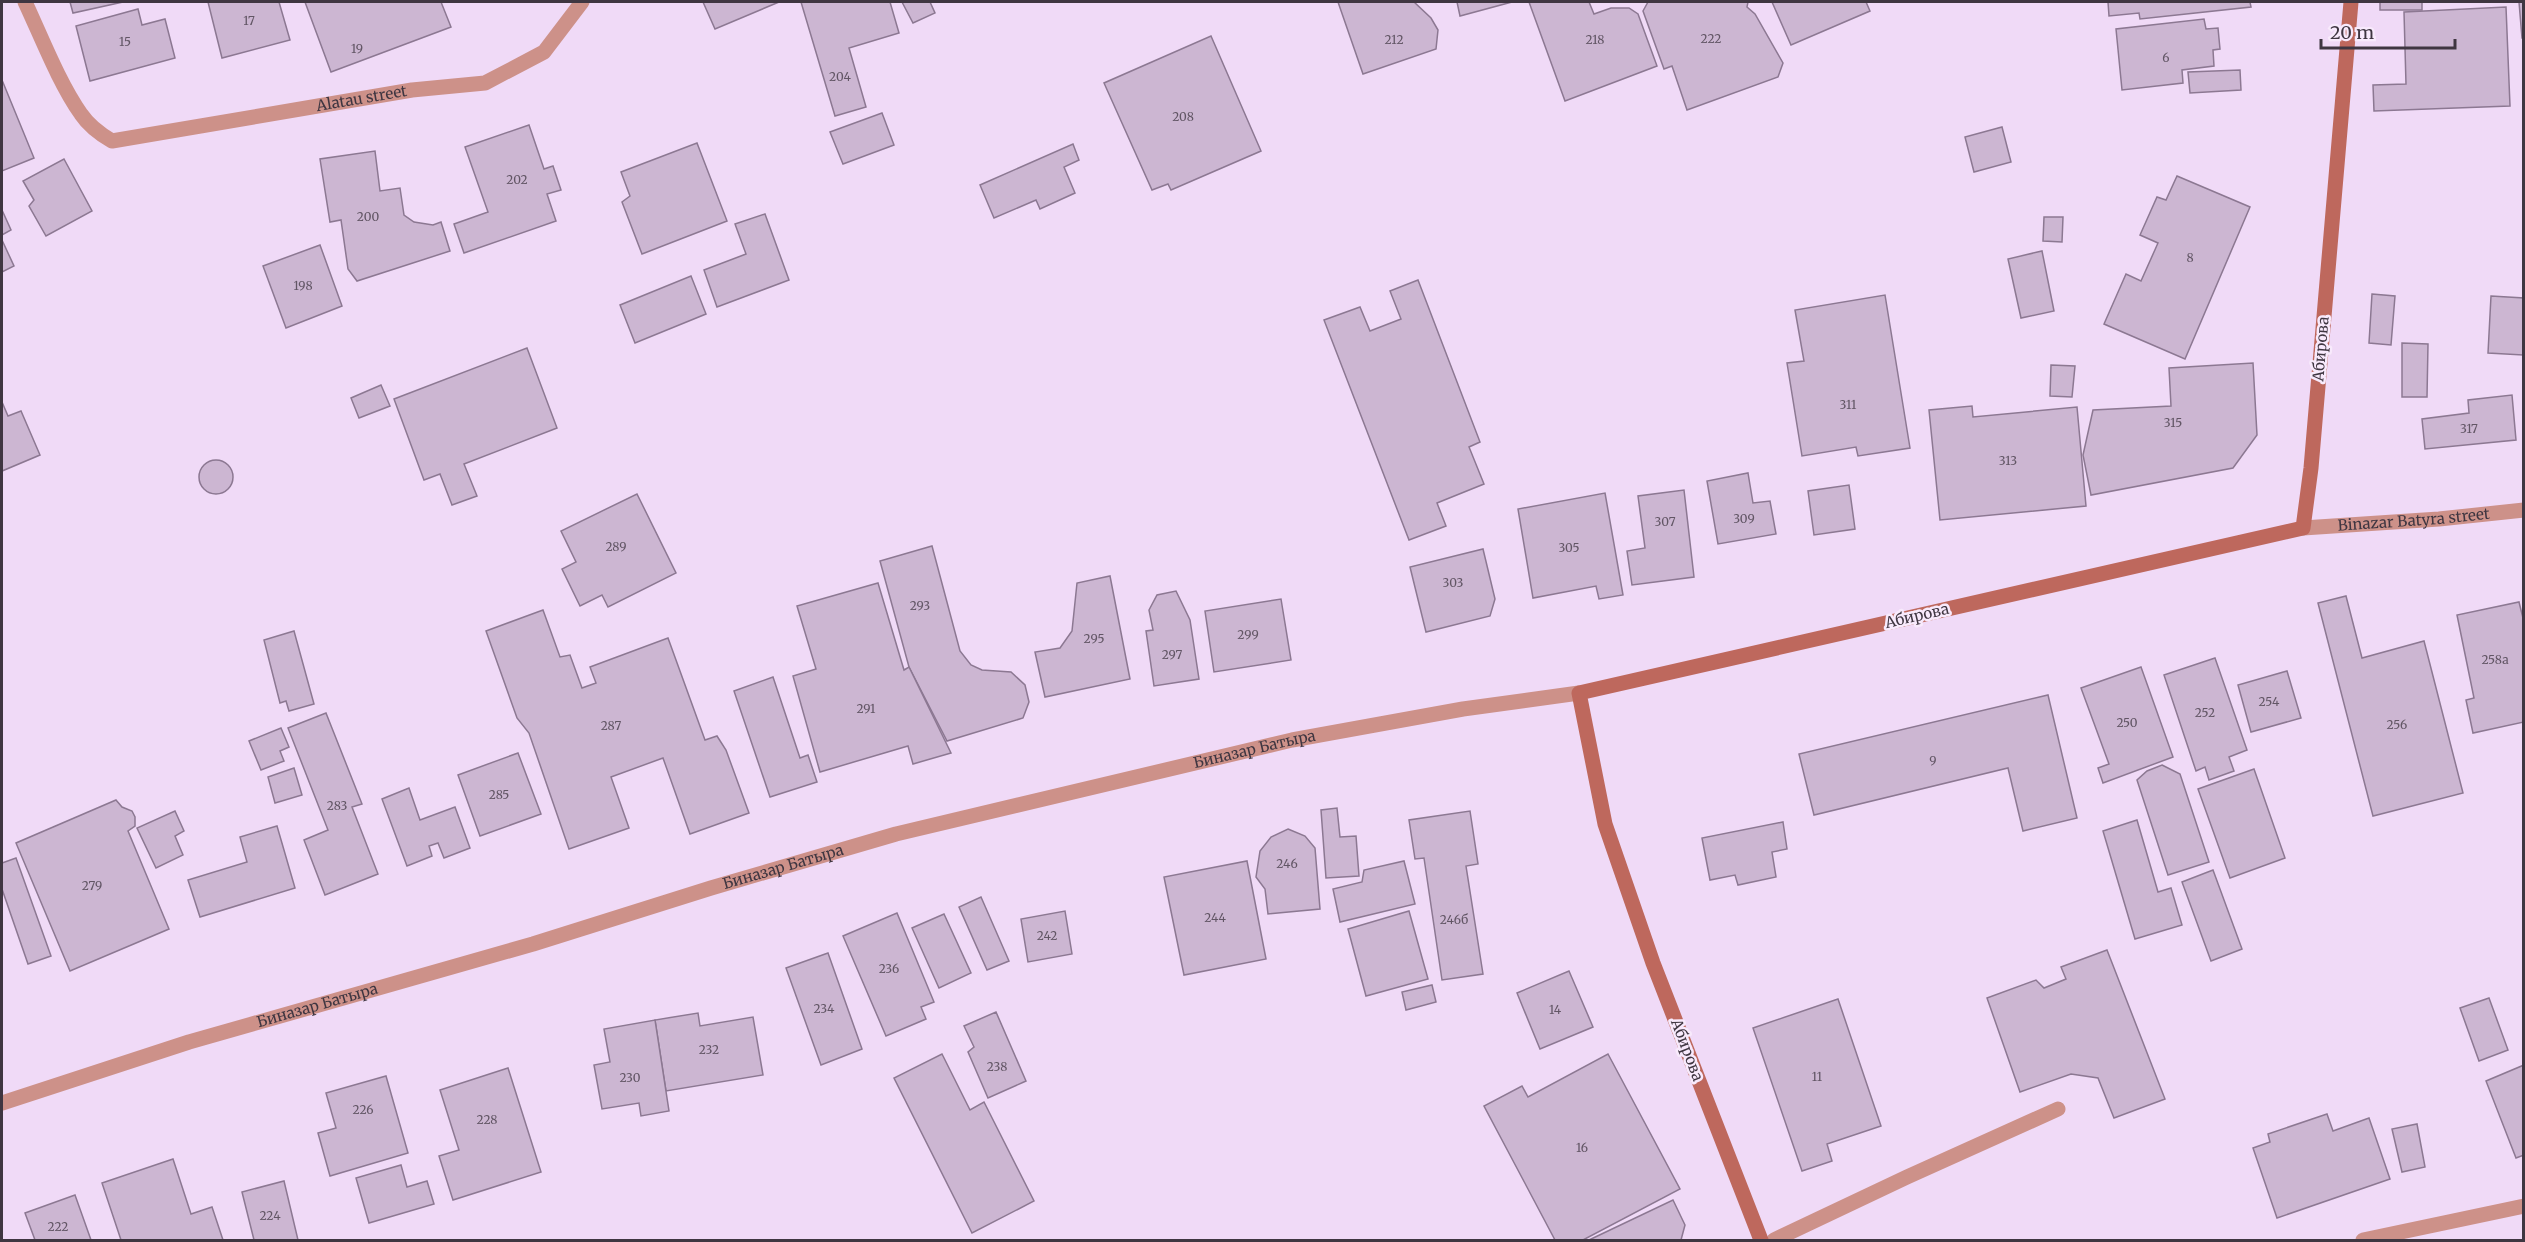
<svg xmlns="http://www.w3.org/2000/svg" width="2525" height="1242" font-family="Merriweather,serif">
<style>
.building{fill:#ccb6d2;stroke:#8c7892;stroke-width:1.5}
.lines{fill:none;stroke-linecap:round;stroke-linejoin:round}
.minor{stroke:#cd9189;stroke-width:15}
.tertiary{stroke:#cd9189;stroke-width:15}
.secondary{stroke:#be685d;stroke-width:15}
.labels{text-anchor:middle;stroke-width:5;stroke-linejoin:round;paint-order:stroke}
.number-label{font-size:12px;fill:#625665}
.street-label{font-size:15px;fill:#3f3641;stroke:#f8eafc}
</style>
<rect width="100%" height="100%" fill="#f0daf7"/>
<g class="building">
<path d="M70 2H123L73 13Z"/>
<path d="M208 2H279L290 40 222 58Z"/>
<path d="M305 2H441L451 27 331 72Z"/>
<path d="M703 2H779L715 29Z"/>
<path d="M801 2H890L899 33 849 48 866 107 835 116Z"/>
<path d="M902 2H930L935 13 913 23Z"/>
<path d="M1338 2H1414L1431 18 1438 30 1436 49 1363 74Z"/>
<path d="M1457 2H1512L1460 16Z"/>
<path d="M1529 2H1589L1594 14 1611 8H1629L1638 14 1657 66 1565 101Z"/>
<path d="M1648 2H1748L1747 7 1755 14 1783 63 1778 77 1687 110 1672 66 1664 69 1643 11Z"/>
<path d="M1772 2H1866L1870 11 1791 45Z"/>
<path d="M2108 2H2250L2251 7 2140 19 2139 13 2109 16Z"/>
<rect x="2380" y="2" width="42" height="8"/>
<path d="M2519 2H2524V38H2522Z"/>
<path d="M2506 7 2510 106 2374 111 2373 85 2406 84 2404 12Z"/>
<path d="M138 9 142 25 165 19 175 58 90 81 76 26Z"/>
<path d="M2204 19 2206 29 2218 28 2220 49 2213 50 2214 66 2182 70 2183 83 2122 90 2116 29Z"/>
<path d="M1211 36 1261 151 1171 190 1168 184 1152 190 1104 83Z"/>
<path d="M2240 70 2241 90 2190 93 2188 72Z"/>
<path d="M2 80 34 158 2 171Z"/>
<path d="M882 113 894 145 843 164 830 132Z"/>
<path d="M529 125 544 169 553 166 561 190 547 194 556 221 464 253 454 224 488 212 465 147Z"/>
<path d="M2002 127 2011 162 1974 172 1965 137Z"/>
<path d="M697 143 727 221 642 254 622 202 630 196 621 172Z"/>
<path d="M1073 144 1079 160 1064 167 1075 193 1040 209 1036 200 994 218 980 185Z"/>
<path d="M375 151 380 191 400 188 404 215 414 222 433 225 441 222 450 251 357 281 348 269 341 220 330 222 320 159Z"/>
<path d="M64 159 92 211 46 236 29 206 34 200 23 181Z"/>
<path d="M2177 176 2250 207 2185 359 2104 324 2126 274 2141 281 2158 243 2140 235 2157 197 2166 200Z"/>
<path d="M2 210 11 230 2 235Z"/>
<path d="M765 214 789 280 717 307 704 270 746 254 735 224Z"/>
<path d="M2044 217H2063L2062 242 2043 241Z"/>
<path d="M2 240 14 266 2 272Z"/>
<path d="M320 245 342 306 286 328 263 266Z"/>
<path d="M2042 251 2054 311 2021 318 2008 259Z"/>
<path d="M691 276 706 314 635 343 620 305Z"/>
<path d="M1418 280 1480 442 1469 447 1484 484 1437 503 1446 526 1409 540 1324 320 1360 307 1370 331 1401 319 1390 291Z"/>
<path d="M2372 294 2395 296 2391 345 2369 343Z"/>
<path d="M1885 295 1910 448 1858 456 1856 447 1802 456 1787 363 1804 361 1795 310Z"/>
<path d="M2491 296 2524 298 2523 355 2488 353Z"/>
<path d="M2402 343 2428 344 2427 397H2402Z"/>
<path d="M527 348 557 428 464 464 477 496 452 505 440 474 424 480 394 399Z"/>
<path d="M2253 363 2257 435 2233 468 2091 495 2083 455 2093 410 2171 406 2169 368Z"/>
<path d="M2051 365 2075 366 2072 397 2050 396Z"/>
<path d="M381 385 390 406 359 418 351 398Z"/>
<path d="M2512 395 2516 440 2425 449 2422 419 2469 413 2468 400Z"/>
<path d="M2 402 8 416 21 411 40 455 2 471Z"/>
<path d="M1972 406 1973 417 2077 407 2086 506 1940 520 1929 410Z"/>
<circle cx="216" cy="477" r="17"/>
<path d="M1748 473 1753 503 1770 501 1776 534 1718 544 1707 481Z"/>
<path d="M1849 485 1855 529 1814 535 1808 491Z"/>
<path d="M1684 490 1694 577 1632 585 1627 551 1645 548 1638 496Z"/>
<path d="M1605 493 1623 595 1599 599 1596 586 1533 598 1518 509Z"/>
<path d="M637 494 676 573 608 607 602 595 580 606 562 569 576 562 561 531Z"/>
<path d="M932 546 960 651 971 665 982 670 1011 672 1025 685 1029 702 1023 718 947 741 909 667 880 561Z"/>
<path d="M1483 549 1495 599 1490 616 1426 632 1410 567Z"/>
<path d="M1110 576 1130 679 1045 697 1035 652 1060 648 1072 631 1077 583Z"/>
<path d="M878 583 904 670 909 667 951 753 913 764 908 746 820 772 793 676 816 669 797 606Z"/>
<path d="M1176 591 1190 620 1199 679 1154 686 1146 631 1153 630 1149 610 1157 595Z"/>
<path d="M2346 596 2362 658 2424 641 2463 793 2373 816 2318 603Z"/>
<path d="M1281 599 1291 660 1214 672 1205 611Z"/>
<path d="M2519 602 2524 622V722L2473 733 2466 700 2474 698 2457 615Z"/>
<path d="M543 610 560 657 570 655 582 688 596 683 590 667 668 638 705 740 717 736 726 750 749 813 690 834 663 758 611 777 629 828 569 849 529 733 517 718 486 631Z"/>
<path d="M294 631 314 704 289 711 286 701 280 703 264 640Z"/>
<path d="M2215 658 2247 750 2229 757 2234 771 2209 780 2205 767 2196 771 2164 675Z"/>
<path d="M2141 667 2173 757 2103 783 2098 768 2109 764 2081 688Z"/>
<path d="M2287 671 2301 718 2251 732 2238 685Z"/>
<path d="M773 677 800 758 808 755 817 782 770 797 734 691Z"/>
<path d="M2048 695 2077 818 2023 831 2008 768 1814 815 1799 754Z"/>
<path d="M326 713 362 804 352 807 378 874 325 895 304 840 328 830 288 728Z"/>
<path d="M281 728 289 747 280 751 284 761 261 770 249 741Z"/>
<path d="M518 753 541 814 480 836 458 775Z"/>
<path d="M2162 765 2180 774 2209 862 2168 875 2137 780 2147 771Z"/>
<path d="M294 768 302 795 275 803 268 777Z"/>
<path d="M2254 769 2285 858 2230 878 2198 789Z"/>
<path d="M409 788 420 820 455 807 470 848 444 858 438 843 429 846 432 856 407 866 382 799Z"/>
<path d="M116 800 122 807 132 811 135 817V826L128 831 169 929 70 971 16 843Z"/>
<path d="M1337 808 1340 837 1356 836 1359 876 1326 878 1321 810Z"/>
<path d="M175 811 184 831 175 836 183 855 156 868 137 828Z"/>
<path d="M1470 811 1478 864 1466 866 1483 974 1442 980 1424 858 1415 859 1409 820Z"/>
<path d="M2137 820 2158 892 2171 888 2182 925 2135 939 2103 831Z"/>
<path d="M1783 822 1787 849 1772 852 1776 877 1738 885 1735 875 1710 880 1702 838Z"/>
<path d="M277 826 295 888 200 917 188 880 247 862 240 837Z"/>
<path d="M1288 829 1305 836 1315 848 1320 909 1268 914 1265 889 1256 877 1260 851 1271 837Z"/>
<path d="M16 858 51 956 28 964 2 889V863Z"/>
<path d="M1247 861 1266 959 1184 975 1164 877Z"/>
<path d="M1404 861 1415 904 1340 922 1333 889 1362 882 1364 870Z"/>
<path d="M2213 870 2242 949 2211 961 2182 882Z"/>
<path d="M981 897 1009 961 987 970 959 907Z"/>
<path d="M1065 911 1072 954 1028 962 1021 919Z"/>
<path d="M1409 911 1428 979 1366 996 1348 929Z"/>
<path d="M897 913 934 1002 921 1007 926 1019 886 1036 843 936Z"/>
<path d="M944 914 971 973 939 988 912 928Z"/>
<path d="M2107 950 2165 1099 2114 1118 2098 1078 2071 1074 2020 1092 1987 998 2036 980 2044 988 2066 979 2061 967Z"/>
<path d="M828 953 862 1049 821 1065 786 968Z"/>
<path d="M1569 971 1593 1027 1540 1049 1517 993Z"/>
<path d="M1432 985 1436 1002 1406 1010 1402 992Z"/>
<path d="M2489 998 2508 1050 2479 1061 2460 1008Z"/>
<path d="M1838 999 1881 1126 1827 1144 1832 1161 1802 1171 1753 1028Z"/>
<path d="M996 1012 1026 1081 988 1098 968 1052 974 1047 964 1026Z"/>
<path d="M698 1013 700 1026 753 1017 763 1075 666 1091 655 1020Z"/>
<path d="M655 1020 669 1111 641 1116 639 1103 602 1109 594 1065 610 1062 604 1029Z"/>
<path d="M942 1054 970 1110 984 1102 1034 1201 972 1233 894 1078Z"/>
<path d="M1608 1054 1680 1189 1583 1240H1555L1484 1106 1522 1086 1528 1097Z"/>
<path d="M2524 1065V1155L2516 1158 2486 1081Z"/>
<path d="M508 1068 541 1172 453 1200 439 1156 459 1150 440 1090Z"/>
<path d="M386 1076 408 1153 330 1176 318 1133 336 1128 326 1093Z"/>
<path d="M2327 1114 2333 1131 2369 1118 2390 1179 2277 1218 2253 1148 2270 1142 2268 1134Z"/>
<path d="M2417 1124 2425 1167 2402 1172 2392 1129Z"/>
<path d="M173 1159 191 1214 212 1207 223 1240H121L102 1183Z"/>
<path d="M401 1165 407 1187 427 1181 434 1204 369 1223 356 1178Z"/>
<path d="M284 1181 298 1240H254L242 1192Z"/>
<path d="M75 1195 91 1240H35L25 1213Z"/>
<path d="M1673 1200 1685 1225 1681 1240H1589Z"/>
</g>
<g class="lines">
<g class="minor">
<path id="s1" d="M25 2C41 36 59 83 81 114 89 126 100 134 112 141L412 90 485 83 544 52 582 2"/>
<path id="s2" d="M2303 528 2439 519 2524 510"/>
<path d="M1774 1240 1907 1177 2058 1109"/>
<path d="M2363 1240 2524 1206"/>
</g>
<path class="tertiary" id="s3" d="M2 1103 189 1042 533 944 711 888 896 834 1292 740 1463 709 1579 693"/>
<path class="secondary" d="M1761 1240 1653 963 1605 824 1579 693 2303 528 2311 468 2351 2"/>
</g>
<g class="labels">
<g class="number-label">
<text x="249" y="25">17</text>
<text x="1711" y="43">222</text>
<text x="1394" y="44">212</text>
<text x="1595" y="44">218</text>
<text x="125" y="46">15</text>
<text x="357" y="53">19</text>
<text x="2166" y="62">6</text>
<text x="840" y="81">204</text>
<text x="1183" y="121">208</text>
<text x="517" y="184">202</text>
<text x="368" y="221">200</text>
<text x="2190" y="262">8</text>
<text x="303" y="290">198</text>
<text x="1848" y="409">311</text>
<text x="2173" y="427">315</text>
<text x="2469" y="433">317</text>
<text x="2008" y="465">313</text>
<text x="1744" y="523">309</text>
<text x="1665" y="526">307</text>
<text x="616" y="551">289</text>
<text x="1569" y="552">305</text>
<text x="1453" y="587">303</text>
<text x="920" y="610">293</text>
<text x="1248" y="639">299</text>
<text x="1094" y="643">295</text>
<text x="1172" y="659">297</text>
<text x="2495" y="664">258а</text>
<text x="2269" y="706">254</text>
<text x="866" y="713">291</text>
<text x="2205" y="717">252</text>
<text x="2127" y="727">250</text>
<text x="2397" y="729">256</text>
<text x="611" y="730">287</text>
<text x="1933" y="765">9</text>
<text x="499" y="799">285</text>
<text x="337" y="810">283</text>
<text x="1287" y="868">246</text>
<text x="92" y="890">279</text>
<text x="1215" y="922">244</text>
<text x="1454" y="924">246б</text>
<text x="1047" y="940">242</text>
<text x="889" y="973">236</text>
<text x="824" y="1013">234</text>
<text x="1555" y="1014">14</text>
<text x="709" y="1054">232</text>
<text x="997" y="1071">238</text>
<text x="1817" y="1081">11</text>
<text x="630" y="1082">230</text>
<text x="363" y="1114">226</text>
<text x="487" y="1124">228</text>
<text x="1582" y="1152">16</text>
<text x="270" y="1220">224</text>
<text x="58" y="1231">222</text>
</g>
<g class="street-label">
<text dy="5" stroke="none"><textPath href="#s1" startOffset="420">Alatau street</textPath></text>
<text transform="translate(2321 349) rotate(-85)" y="5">Абирова</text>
<text dy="5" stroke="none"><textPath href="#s2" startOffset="111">Binazar Batyra street</textPath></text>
<text transform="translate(1917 616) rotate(-13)" y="5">Абирова</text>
<text dy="5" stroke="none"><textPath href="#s3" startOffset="1302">Биназар Батыра</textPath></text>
<text dy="5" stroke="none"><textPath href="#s3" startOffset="816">Биназар Батыра</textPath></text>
<text dy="5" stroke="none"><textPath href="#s3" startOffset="330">Биназар Батыра</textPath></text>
<text transform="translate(1687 1050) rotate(69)" y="5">Абирова</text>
</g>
</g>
<rect width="2525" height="1242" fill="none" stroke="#3f3641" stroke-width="6"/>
<path d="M2321 39v9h134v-9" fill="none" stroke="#3f3641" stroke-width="3"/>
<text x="2330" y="39" font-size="18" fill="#3f3641" stroke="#f8eafc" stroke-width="4.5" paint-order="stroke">20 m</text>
</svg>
